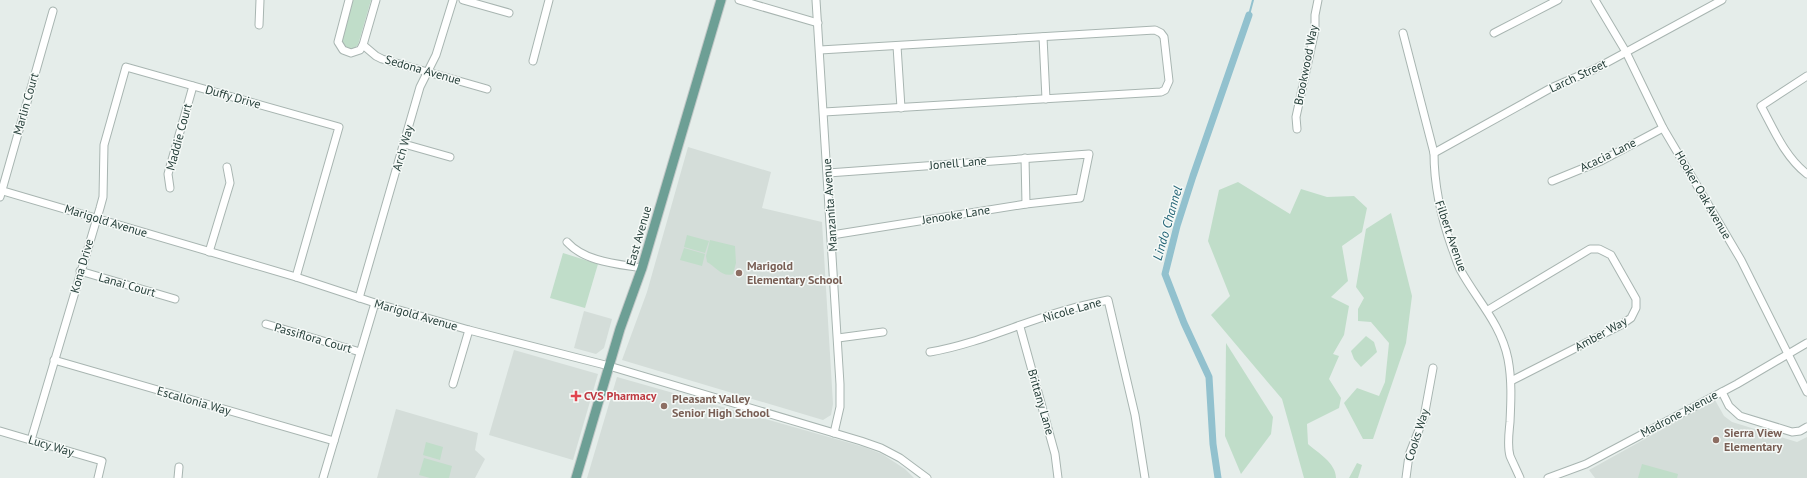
<svg xmlns="http://www.w3.org/2000/svg" width="1807" height="478" font-family="'PT Sans',sans-serif">
<style>
.built{fill:#d4ddd9}
.green{fill:#c0ddc9}
.lines{fill:none;stroke-linecap:round;stroke-linejoin:round}
.stream{stroke:#92c1ce;stroke-width:2}
.canal{stroke:#92c1ce;stroke-width:7}
.minor-casing{stroke:#a8b5b1;stroke-width:9}
.major-casing{stroke:#c2c9c8;stroke-width:11}
.minor{stroke:#fff;stroke-width:7}
.major{stroke:#6d9f95;stroke-width:9}
.education-dot{fill:#8d6e63;stroke:#f6faf8;stroke-width:1.5}
.health-dot{fill:#e0444e;stroke:#f6faf8;stroke-width:1.5}
.labels{text-anchor:middle;stroke-width:3;stroke-linejoin:round;paint-order:stroke}
.street-label{font-size:12px;fill:#253e39;stroke:#f6faf8}
.education-label{font-size:12px;font-weight:bold;fill:#785e54;stroke:#f6faf8;text-anchor:start}
.health-label{font-size:12px;font-weight:bold;fill:#be3a42;stroke:#f6faf8;text-anchor:start}
.water-label{font-size:13px;font-style:italic;fill:#236476;stroke:#f6faf8}
</style>
<rect width="100%" height="100%" fill="#e5edea"/>
<g class="built">
<path d="M688 147 771 172 762 208 822 222 833 404 831 415 823 420 622 360 647 292Z"/>
<path d="M584 311 612 319 604 348 596 354 574 348Z"/>
<path d="M514 350 598 374 573 460 489 435Z"/>
<path d="M617 377 864 447 882 454 905 469 914 478H587Z"/>
<path d="M1715 400 1724 416 1732 422 1797 442 1807 437V478H1595L1589 470Z"/>
<path d="M396 409 478 433 475 450 485 459 475 478H377Z"/>
</g>
<g class="green">
<path d="M353 0H371L358 45 352 50 346 49 342 42Z"/>
<path d="M1238 182 1290 214 1301 189 1327 197 1354 196 1367 208 1362 232 1342 246 1348 281 1331 297 1349 306 1344 335 1333 354 1339 356 1329 379 1341 398 1339 408 1307 424 1308 444C1318 453 1336 463 1336 478H1304L1282 399 1211 315 1230 296 1208 241 1219 190Z"/>
<path d="M1391 213 1412 296 1406 343 1373 439H1363L1344 403 1357 388 1379 396 1385 382 1389 343 1371 322 1358 321V309L1364 298 1356 287 1366 229Z"/>
<path d="M687 235 709 241 705 253 684 247Z"/>
<path d="M710 240 735 246 736 263 733 274C723 278 716 267 707 262L706 256Z"/>
<path d="M684 248 705 254 702 266 680 260Z"/>
<path d="M563 253 598 264 585 308 550 298Z"/>
<path d="M1366 336 1374 342 1377 352 1361 367 1354 359 1351 351Z"/>
<path d="M1226 343 1273 417 1271 434 1241 474 1225 436Z"/>
<path d="M426 442 443 447 440 460 423 455Z"/>
<path d="M424 458 452 466 449 478H430L419 475Z"/>
<path d="M1357 463 1362 465 1358 478H1349Z"/>
<path d="M1642 464 1678 474 1677 478H1638Z"/>
</g>
<g class="lines">
<path class="stream" d="M1249 15 1253 0"/>
<path class="canal" d="M1218 478 1213 444 1209 377 1184 323 1165 274 1177 226 1193 176 1249 15"/>
<g class="minor-casing">
<g id="minor">
<path d="M349 0 338 42 343 50 351 53 360 50 363 45 376 0"/>
<path d="M463 0 509 13"/>
<path d="M739 0 818 23"/>
<path d="M816 0 840 384V407L834 433"/>
<path d="M1595 0 1626 52 1663 128 1741 260 1807 392"/>
<path d="M259 25 260 0"/>
<path d="M1403 33 1434 153C1434 186 1441 217 1452 248 1455 255 1457 264 1461 271 1477 300 1501 324 1508 359 1512 380 1511 401 1510 422 1509 433 1507 445 1510 456 1513 463 1517 471 1520 478"/>
<path d="M1494 33 1558 0"/>
<path d="M1043 37 1046 99"/>
<path d="M363 45 376 56 382 59 487 89"/>
<path d="M897 46 901 108"/>
<path d="M820 50 1155 30 1161 33 1164 37 1169 81 1165 90 1161 92 824 112"/>
<path d="M533 61 549 0"/>
<path d="M1807 76 1761 106C1774 130 1785 157 1807 174"/>
<path d="M1297 129 1296 117 1315 30V15L1318 0"/>
<path d="M404 144 450 157"/>
<path d="M1434 153 1551 88 1595 69 1722 0"/>
<path d="M1025 158 1026 204"/>
<path d="M828 173 1089 154 1080 198 1026 204 832 235"/>
<path d="M1552 181 1601 161 1663 128"/>
<path d="M170 188 168 174 193 86"/>
<path d="M0 190 296 277 375 303 469 330 609 366 861 441 881 448 900 458 927 478"/>
<path d="M0 197 53 11"/>
<path d="M567 242C585 262 618 264 642 268"/>
<path d="M209 252 230 183 227 167"/>
<path d="M80 271 175 299"/>
<path d="M359 298 420 87 436 55 453 0"/>
<path d="M1488 310 1590 249H1599L1611 255 1636 299V308L1631 318 1621 325 1511 381"/>
<path d="M266 324 360 352"/>
<path d="M1020 327 1055 454 1058 478"/>
<path d="M838 338 883 332"/>
<path d="M930 352C977 344 1020 323 1066 310 1080 306 1094 303 1108 300L1135 415 1145 478"/>
<path d="M54 360 334 441"/>
<path d="M453 384 469 330"/>
<path d="M1722 392 1729 406 1740 416 1792 432 1800 431 1807 427"/>
<path d="M0 431 102 461 98 478"/>
<path d="M31 440 100 208 103 197 104 145 126 67 339 127 296 277"/>
<path d="M178 478 179 467"/>
<path d="M323 478 375 303"/>
<path d="M1406 478 1409 455 1424 417 1433 368"/>
<path d="M1548 478 1586 464 1737 384 1807 343"/>
</g>
</g>
<g class="major-casing">
<path id="major" d="M576 478 620 329 642 268 721 0"/>
</g>
<use href="#minor" class="minor"/>
<use href="#major" class="major"/>
</g>
<g class="education-dot">
<circle cx="739" cy="273" r="4"/>
<circle cx="664" cy="406" r="4"/>
<circle cx="1716" cy="440" r="4"/>
</g>
<path class="health-dot" d="M574 390h4v4h4v4h-4v4h-4v-4h-4v-4h4z"/>
<g class="labels">
<g class="street-label">
<text transform="translate(1306 65) rotate(-79)" y="4">Brookwood Way</text>
<text transform="translate(423 70) rotate(16)" y="4">Sedona Avenue</text>
<text transform="translate(1578 76) rotate(-25)" y="4">Larch Street</text>
<text transform="translate(233 97) rotate(16)" y="4">Duffy Drive</text>
<text transform="translate(26 104) rotate(-74)" y="4">Marlin Court</text>
<text transform="translate(179 137) rotate(-75)" y="4">Maddie Court</text>
<text transform="translate(403 148) rotate(-74)" y="4">Arch Way</text>
<text transform="translate(1608 155) rotate(-26)" y="4">Acacia Lane</text>
<text transform="translate(958 163) rotate(-5)" y="4">Jonell Lane</text>
<text transform="translate(1703 195) rotate(60)" y="4">Hooker Oak Avenue</text>
<text transform="translate(830 205) rotate(-94)" y="4">Manzanita Avenue</text>
<text transform="translate(956 215) rotate(-9)" y="4">Jenooke Lane</text>
<text transform="translate(106 221) rotate(17)" y="4">Marigold Avenue</text>
<text transform="translate(639 236) rotate(-74)" y="4">East Avenue</text>
<text transform="translate(1451 236) rotate(71)" y="4">Filbert Avenue</text>
<text transform="translate(82 266) rotate(-74)" y="4">Kona Drive</text>
<text transform="translate(127 285) rotate(16)" y="4">Lanai Court</text>
<text transform="translate(1072 310) rotate(-16)" y="4">Nicole Lane</text>
<text transform="translate(416 315) rotate(16)" y="4">Marigold Avenue</text>
<text transform="translate(1601 334) rotate(-29)" y="4">Amber Way</text>
<text transform="translate(313 338) rotate(16)" y="4">Passiflora Court</text>
<text transform="translate(194 401) rotate(16)" y="4">Escallonia Way</text>
<text transform="translate(1041 402) rotate(74)" y="4">Brittany Lane</text>
<text transform="translate(1679 414) rotate(-28)" y="4">Madrone Avenue</text>
<text transform="translate(1417 435) rotate(-72)" y="4">Cooks Way</text>
<text transform="translate(51 446) rotate(17)" y="4">Lucy Way</text>
</g>
<g class="education-label">
<text x="747" y="270">Marigold<tspan x="747" dy="14">Elementary School</tspan></text>
<text x="672" y="403">Pleasant Valley<tspan x="672" dy="14">Senior High School</tspan></text>
<text x="1724" y="437">Sierra View<tspan x="1724" dy="14">Elementary</tspan></text>
</g>
<g class="health-label">
<text x="584" y="400">CVS Pharmacy</text>
</g>
<g class="water-label">
<text transform="translate(1167 223) rotate(-74)" y="5">Lindo Channel</text>
</g>
</g>
</svg>
